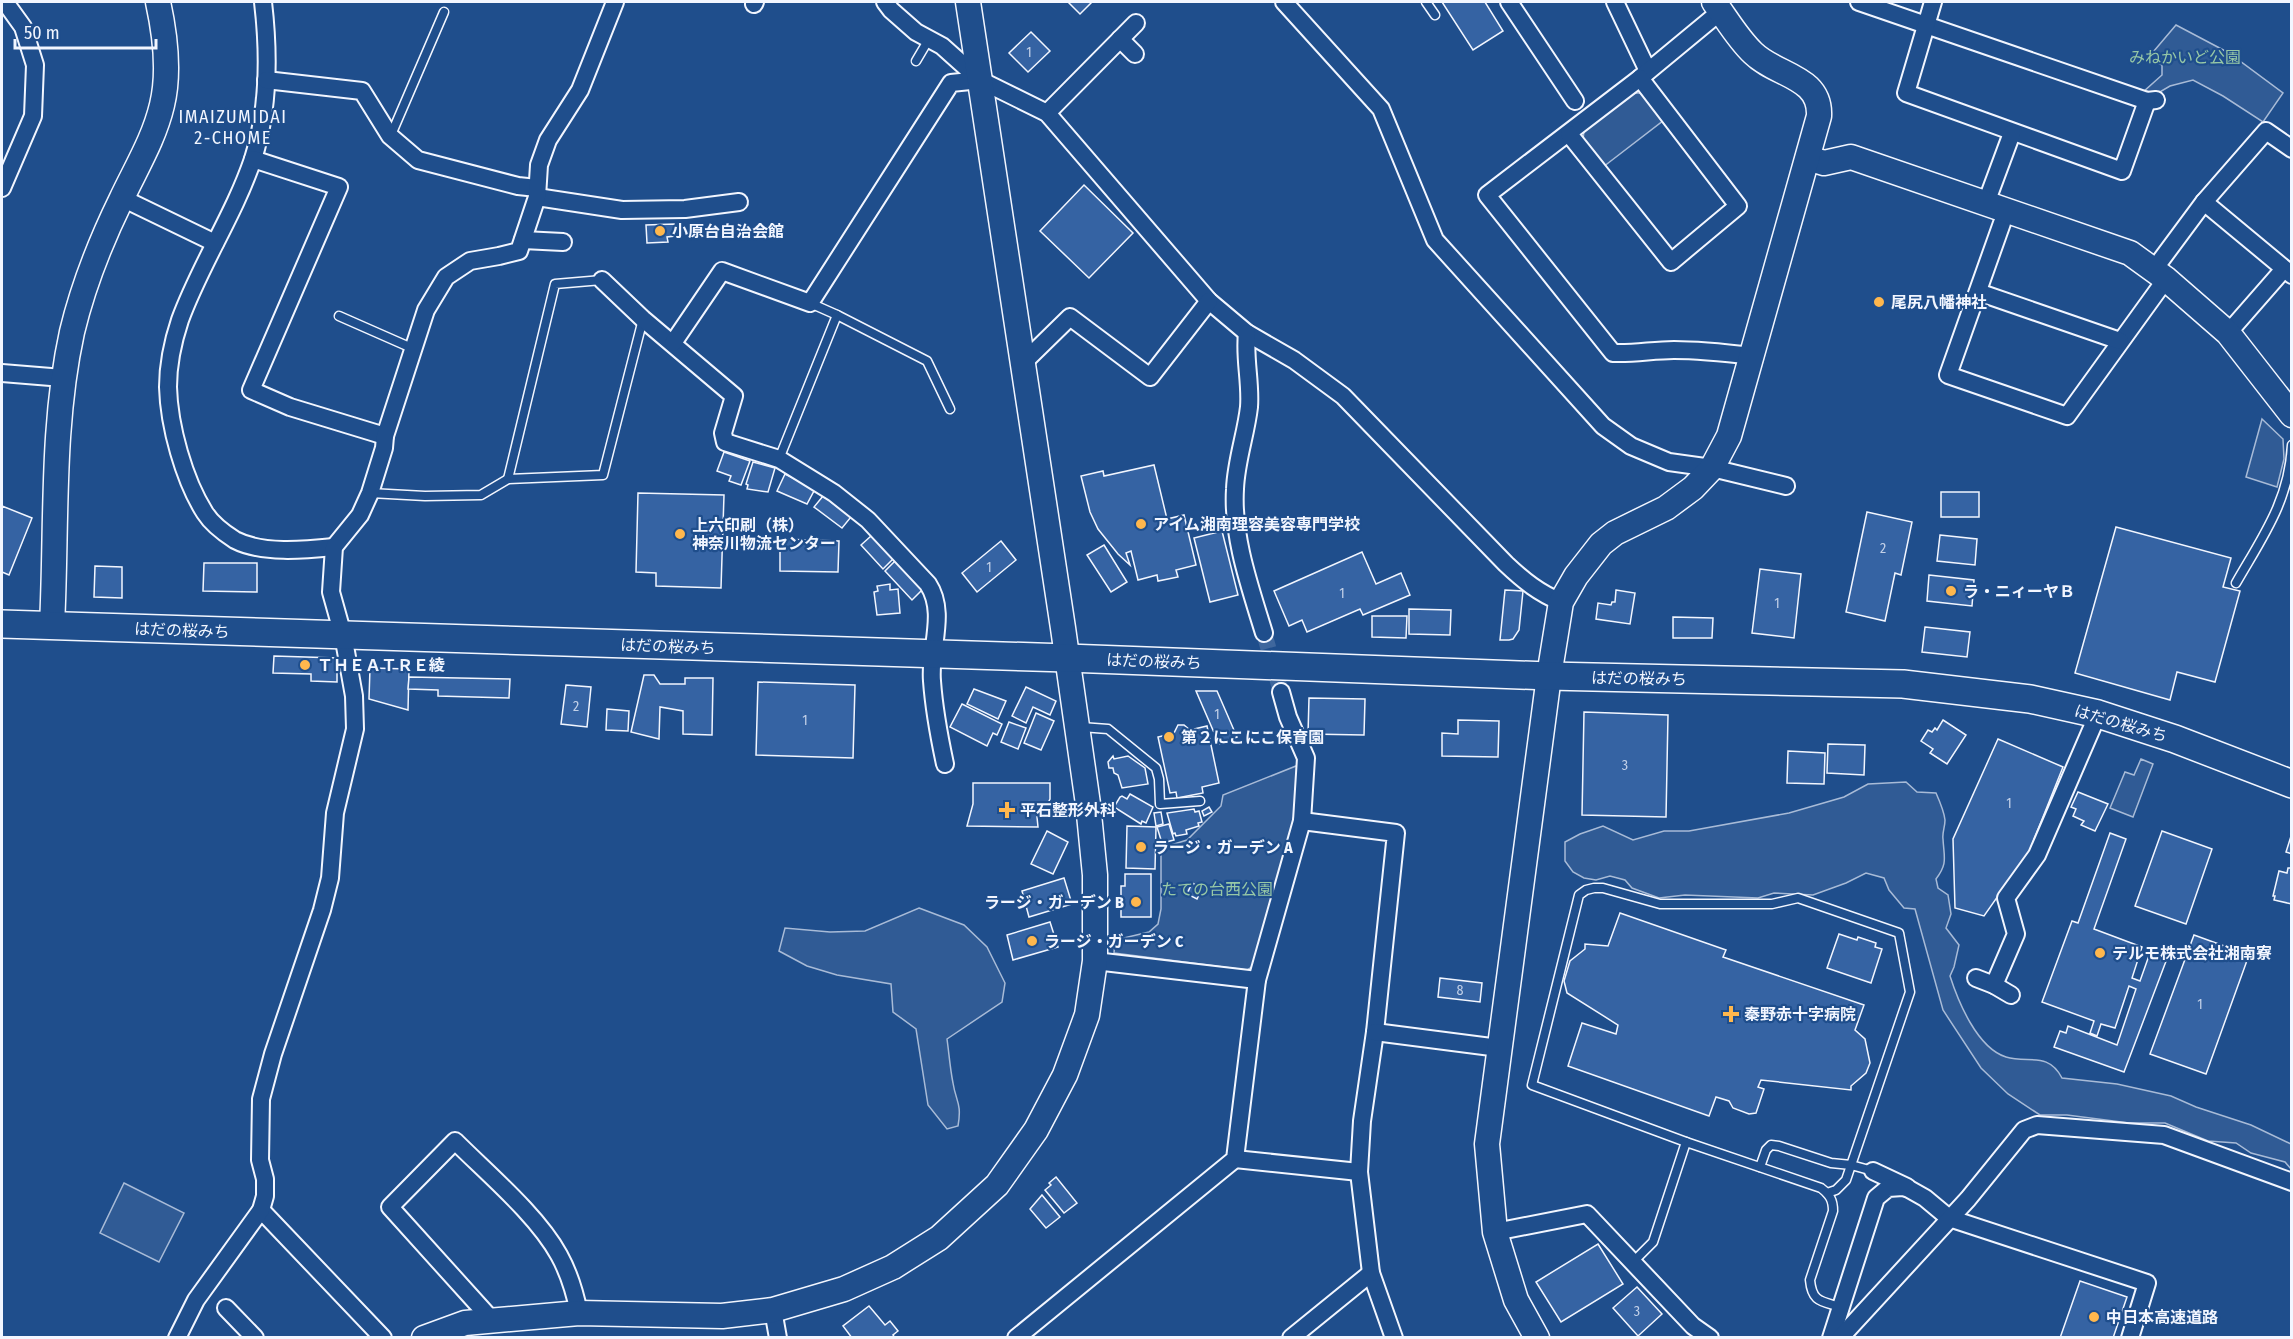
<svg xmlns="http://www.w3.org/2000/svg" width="2293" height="1339" font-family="'Fira Sans Condensed','Noto Sans JP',sans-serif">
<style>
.green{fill:#305b95;stroke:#a8bbd7;stroke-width:1.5}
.building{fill:#3563a3;stroke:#f2f6ff;stroke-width:1.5}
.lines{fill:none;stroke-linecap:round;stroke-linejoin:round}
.street-tunnel{stroke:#3f679d;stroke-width:16;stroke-dasharray:16 8;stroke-linecap:butt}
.lane-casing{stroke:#f2f6ff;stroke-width:11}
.street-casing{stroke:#f2f6ff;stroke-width:20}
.secondary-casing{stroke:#f2f6ff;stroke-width:27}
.primary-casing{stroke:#f2f6ff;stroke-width:30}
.lane{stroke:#1f4e8c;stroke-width:8}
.street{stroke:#1f4e8c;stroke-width:16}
.secondary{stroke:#1f4e8c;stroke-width:24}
.primary{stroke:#1f4e8c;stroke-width:27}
.poi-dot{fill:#ffb74d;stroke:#1f4e8c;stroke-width:2}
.labels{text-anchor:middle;stroke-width:4.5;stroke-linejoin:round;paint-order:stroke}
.number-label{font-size:14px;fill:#c3d1e8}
.park-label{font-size:16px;fill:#97c8a6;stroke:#1f4e8c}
.poi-label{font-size:16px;font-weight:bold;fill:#f2f6ff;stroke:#1f4e8c;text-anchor:start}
.street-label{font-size:16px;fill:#f2f6ff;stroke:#1f4e8c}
.neighbourhood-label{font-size:18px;letter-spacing:1.5px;fill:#f2f6ff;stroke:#1f4e8c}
</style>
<rect width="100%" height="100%" fill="#1f4e8c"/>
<g class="green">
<path d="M2176 25 2229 53 2283 93 2263 122 2223 96 2193 80 2170 86 2153 96 2142 93 2162 75V65L2148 58Z"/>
<path d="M1634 93H1643L1664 120 1603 167 1583 140 1584 131Z"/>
<path d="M2262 419 2283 439 2284 459 2277 487 2246 477Z"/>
<path d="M2141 759 2153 764 2133 817 2110 808 2125 772 2134 775Z"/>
<path d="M1301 764 1296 819 1253 966 1247 970 1114 953 1115 940 1149 932 1158 924 1161 909V848L1187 840 1221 806 1223 795Z"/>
<path d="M1906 782 1917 792 1936 793C1940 802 1944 811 1945 820 1945 827 1942 833 1943 839 1944 858 1948 863 1936 879L1938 888 1948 895 1951 914 1946 928 1959 945 1954 967 1950 976C1958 1001 1977 1048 2006 1057 2028 1064 2048 1051 2062 1078L2117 1084 2171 1096 2196 1107 2251 1125 2291 1144V1169L2285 1162 2251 1153 2236 1143 2208 1141 2165 1123H2129L2067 1115H2040L2008 1094 1981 1068 1943 1010 1915 909 1904 908 1889 890 1884 878 1866 873 1846 883 1813 895 1774 893 1758 898 1685 895 1659 898 1632 888 1625 880 1610 876 1596 880 1584 878 1573 872 1565 861V842L1580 834 1603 826 1633 840 1664 831H1689L1789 813 1844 797 1868 784Z"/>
<path d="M919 908 964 925 987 947 1005 983 1002 1002 947 1039C949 1053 950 1068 953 1083 956 1102 962 1103 958 1126L947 1129 928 1105 916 1029 893 1012 891 984 837 975 807 966 779 951 785 928 830 932 865 931Z"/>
<path d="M124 1183 184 1213 159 1262 100 1233Z"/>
</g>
<g class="building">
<path d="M1068 2H1092L1080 14Z"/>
<path d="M1442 2H1485L1503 31 1473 50Z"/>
<path d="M1031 32 1050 51 1028 72 1009 53Z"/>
<path d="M1084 185 1133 233 1089 278 1040 231Z"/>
<path d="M674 224 675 236 667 237 668 242 647 243 646 225Z"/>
<path d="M724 452 750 461 741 485 729 481 731 476 717 471Z"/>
<path d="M753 462 775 468 768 492 747 489 748 485 746 484Z"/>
<path d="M1154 465 1167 519 1184 515 1196 565 1176 570 1178 577 1158 581 1157 575 1138 580 1131 551 1126 553 1130 565 1118 554 1098 529 1090 512 1081 476 1103 471 1104 476Z"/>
<path d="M785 474 815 489 807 504 777 491Z"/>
<rect x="1941" y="492" width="38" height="25"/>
<path d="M638 493 724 495 721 588 656 586V573L636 572Z"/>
<path d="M823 496 851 517 842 528 814 507Z"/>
<path d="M2 506 32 518 9 575 2 572Z"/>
<path d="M1867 512 1912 522 1901 575 1895 573 1885 621 1846 612Z"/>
<path d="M2116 527 2231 558 2223 587 2240 591 2215 682 2177 672 2170 700 2075 673Z"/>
<path d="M1222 531 1238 595 1210 602 1194 538Z"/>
<path d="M1940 535 1977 539 1975 565 1937 561Z"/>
<path d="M871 536 893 559 883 569 861 545Z"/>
<path d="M780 539 839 541 838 572 780 571Z"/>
<path d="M1001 541 1016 560 977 592 962 573Z"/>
<path d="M1104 545 1127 582 1111 592 1087 555Z"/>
<path d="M1362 552 1376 584 1401 573 1410 595 1363 615 1360 609 1307 632 1302 620 1289 626 1274 591Z"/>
<path d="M895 561 922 590 912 600 885 571Z"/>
<path d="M204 563H257V592L203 591Z"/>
<path d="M95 566 122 567V598L94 597Z"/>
<path d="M1760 569 1801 574 1794 638 1752 633Z"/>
<path d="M1929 575 1974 580 1972 606 1927 601Z"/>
<path d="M890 584V590L898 589 900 613 877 615 874 592 878 591 877 586Z"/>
<path d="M1505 590 1523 591 1519 630 1513 639 1509 640H1500Z"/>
<path d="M1616 590 1635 593 1630 624 1596 619 1598 603 1611 605 1612 602H1615Z"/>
<path d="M1409 609 1451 610 1450 635 1409 634Z"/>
<path d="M1372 616H1407L1406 638 1372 637Z"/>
<path d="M1673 617 1713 618 1712 638H1673Z"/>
<path d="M1925 627 1970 632 1967 657 1922 652Z"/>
<path d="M274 656 337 658V682L311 681V674L273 673Z"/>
<path d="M370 668 409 669 408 710 369 699Z"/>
<path d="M644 675H654L660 684H685V678H713L712 735 683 734V711L660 707 659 739 631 732Z"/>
<path d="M409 677 510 679 509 698 438 696V690L408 689Z"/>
<path d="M758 682 855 685 853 758 756 755Z"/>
<path d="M566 685 591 687 587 727 561 724Z"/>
<path d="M1026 687 1056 701 1050 715 1033 707 1026 723 1012 716Z"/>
<path d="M974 689 1006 701 998 719 967 704Z"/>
<path d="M1196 691H1217L1237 737 1219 744Z"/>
<path d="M1309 698 1365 699 1364 735 1308 734Z"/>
<path d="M962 704 1002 724 997 735 993 733 987 746 950 727Z"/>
<path d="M607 709 629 711 628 731 606 730Z"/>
<path d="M1584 712 1668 715 1666 817 1582 815Z"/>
<path d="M1036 713 1054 721 1041 750 1024 743Z"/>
<path d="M1458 720 1499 721 1498 757 1442 756V733L1458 734Z"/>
<path d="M1943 720 1966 735 1947 764 1930 753 1933 749 1921 741 1928 730 1932 732 1935 728 1937 730Z"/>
<path d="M1009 722 1026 728 1018 749 1001 742Z"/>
<path d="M1178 725H1184L1190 730 1207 726 1219 783 1202 787 1203 793 1177 798 1176 792 1170 793 1158 737 1174 733Z"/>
<path d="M1998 739 2063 767 2029 852 1984 916 1955 908 1953 839Z"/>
<path d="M1828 744 1865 745 1864 775 1827 773Z"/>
<path d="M1788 751 1825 753 1824 784 1787 783Z"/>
<path d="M1113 756 1114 759 1128 756 1145 768 1148 784 1122 788 1118 775 1114 773 1113 768H1109L1108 762Z"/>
<path d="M973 783H1050V799L1041 817H1037L1038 827 967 826 973 804Z"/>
<path d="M2078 792 2108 804 2095 831 2081 825 2084 821 2073 816 2076 809 2071 807Z"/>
<path d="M1130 794 1153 807 1146 823 1142 821 1141 824 1114 807 1120 797 1122 796 1127 799Z"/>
<path d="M1209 807 1212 812 1204 816 1202 811Z"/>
<path d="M1194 809 1195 812 1199 811 1202 822 1198 823 1199 826 1186 830 1187 834 1176 836 1175 833 1173 834 1167 813Z"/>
<path d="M1161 812 1163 824 1156 826 1154 813Z"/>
<path d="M1169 824 1174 840 1162 843 1157 827Z"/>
<path d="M1127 826 1156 827 1155 869 1126 868Z"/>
<path d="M1047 831 1068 842 1053 874 1031 864Z"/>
<path d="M2162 831 2212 849 2186 924 2135 906Z"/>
<path d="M2110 833 2126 839 2094 929 2142 947 2132 978 2140 981 2151 950 2168 956 2124 1072 2054 1047 2060 1031 2066 1033 2068 1026 2117 1045 2136 989 2129 986 2115 1028 2101 1024 2097 1036 2090 1033 2094 1021 2042 1002 2072 921 2078 923Z"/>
<path d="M2292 833V854L2286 852Z"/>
<path d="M2288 868H2292V904L2274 900 2275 896H2273L2279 871 2287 873Z"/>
<path d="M1125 874H1151V917H1121V886H1125Z"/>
<path d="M1064 878 1072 904 1029 917 1022 891Z"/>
<path d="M1192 883 1202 888 1197 899 1187 894Z"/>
<path d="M1620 913 1726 950 1723 957 1864 1005 1855 1030 1865 1039 1870 1063 1866 1073 1851 1086V1090L1761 1080 1758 1087 1764 1089 1756 1113 1749 1114 1733 1108 1729 1101 1716 1097 1709 1116 1568 1066 1582 1023 1616 1034 1618 1025 1567 993 1564 981 1570 961 1585 949V944L1608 946Z"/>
<path d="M1050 922 1058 947 1013 960 1007 935Z"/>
<path d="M1839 934 1857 940 1858 937 1876 943 1875 947 1882 949 1871 983 1827 968Z"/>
<path d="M2194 935 2249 955 2206 1074 2150 1054Z"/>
<path d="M1440 978 1482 983 1480 1002 1438 997Z"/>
<path d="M1056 1177 1077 1203 1064 1213 1045 1190 1051 1185 1049 1183Z"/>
<path d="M1042 1195 1060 1217 1046 1228 1030 1209Z"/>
<path d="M1598 1244 1623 1284 1561 1322 1536 1282Z"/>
<path d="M2080 1281 2127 1297 2113 1338H2060Z"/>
<path d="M1637 1287 1662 1314 1638 1336 1613 1308Z"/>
<path d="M869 1306 885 1325 890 1321 898 1331 893 1335 895 1338H852L843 1326Z"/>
</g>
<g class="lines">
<path class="street-tunnel" d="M1264 633 1281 692"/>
<g class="lane-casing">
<g id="lane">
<path d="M1426 2 1435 15"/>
<path d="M916 61 929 39"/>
<path d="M391 135 444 12"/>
<path d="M810 303 837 315 927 361 950 409"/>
<path d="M339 316 414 349"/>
<path d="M779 459 837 315"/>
<path d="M508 479 555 284 602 280"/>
<path d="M370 493 425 496 481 495 508 479 603 475 643 319"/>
<path d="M2236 583C2263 536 2289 501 2292 445"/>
<path d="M1081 727 1108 729 1156 768 1159 779 1160 804 1200 801"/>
<path d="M1686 1142 1532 1085 1579 895 1586 890 1594 888H1603L1660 904H1772L1798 898 1899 933 1910 992 1846 1180 1836 1190 1827 1193"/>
<path d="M1760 1167 1766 1150 1771 1145 1779 1146 1831 1163 1851 1165 1873 1171"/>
<path d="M1632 1263 1653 1242 1686 1142 1821 1188C1830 1195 1833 1200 1833 1211L1810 1280C1812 1302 1821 1301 1840 1307"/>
</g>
</g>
<g class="street-casing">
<g id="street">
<path d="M263 2C269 53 269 109 253 159 234 215 200 265 180 320 173 341 168 366 168 387 169 426 184 480 205 513 212 524 224 533 235 540 262 554 304 550 334 547"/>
<path d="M885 2 891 10 916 32 942 46 980 80 1047 113 1209 301 1247 333 1294 360 1343 396 1506 564C1524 581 1539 593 1561 602"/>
<path d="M1284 2 1381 109 1435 240 1603 426 1631 446 1669 462 1712 468 1786 486"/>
<path d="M1509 2 1575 101"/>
<path d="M1615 2 1648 71"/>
<path d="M1859 2 2147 101 2156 100"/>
<path d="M1933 2 1906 93 2122 171 2147 101"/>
<path d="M754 4 755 2"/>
<path d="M1721 11 1640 78 1487 195 1613 353C1635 354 1653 350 1674 350 1700 350 1727 353 1753 356"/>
<path d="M1120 39 1135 54"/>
<path d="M266 80 362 91 390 136 418 160 518 186 537 188"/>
<path d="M1047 113 1136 23"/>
<path d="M1569 134 1671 262 1738 206 1640 78"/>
<path d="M253 159 339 187 251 390 290 407 385 436"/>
<path d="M2 188 33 116 35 65 23 27 5 2"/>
<path d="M537 197 622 210 685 209 739 202"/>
<path d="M122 198 215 243"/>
<path d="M2204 202 2292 275"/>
<path d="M1986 203 2012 133"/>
<path d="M2002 223 1948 375 2067 416 2166 279"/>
<path d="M523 240 563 242"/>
<path d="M2161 260 2204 202 2266 131 2292 149"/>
<path d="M602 280 643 319 734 396 723 433 725 442 779 459 834 493 868 520 928 584C947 613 929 649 932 681 934 709 939 736 945 764"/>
<path d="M1978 292 2120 341"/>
<path d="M1247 333C1244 358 1251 382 1249 407 1246 434 1236 461 1235 489 1232 537 1250 587 1264 633"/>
<path d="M2228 333 2284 269"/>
<path d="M673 343 722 271 810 303 951 83 980 80"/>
<path d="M1024 362 1070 317 1150 377 1209 301"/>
<path d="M2 373 63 378"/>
<path d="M1302 821 1396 833 1375 1032 1362 1121 1359 1172 1371 1273 1394 1338"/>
<path d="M1095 961 1257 980"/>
<path d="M1976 978 1994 985 2011 995"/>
<path d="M1994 985 2016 934 2006 898 2037 855 2098 714"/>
<path d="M1375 1032 1499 1048"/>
<path d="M1235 1159 1359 1172"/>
<path d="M1873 1171 1907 1187"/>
<path d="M261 1210 383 1338"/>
<path d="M1495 1232 1587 1214 1693 1326 1710 1338"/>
<path d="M226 1308 255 1338"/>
<path d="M773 1310 778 1338"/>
<path d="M492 1320 390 1207 455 1141C488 1174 537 1215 559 1255 569 1273 575 1293 579 1313"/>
<path d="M177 1338 196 1300 261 1210 265 1196V1179L260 1160 261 1099 273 1054 322 910 330 878 335 813 355 729 354 696 343 635 331 592 334 547 360 515 370 493 384 448 385 436 426 310 446 277 470 261 499 256 519 251 537 197 539 165 548 140 580 90 615 2"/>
<path d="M1016 1338 1235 1159 1257 980 1302 821 1306 758 1288 717 1281 692"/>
<path d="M1291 1338 1371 1273"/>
<path d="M1831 1338 1876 1198 1888 1188 1903 1187 1909 1189 1925 1198 1949 1218 2147 1283 2130 1338"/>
<path d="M1840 1338 1968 1199 2024 1130 2037 1125 2164 1135 2292 1182"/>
</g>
</g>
<g class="secondary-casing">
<g id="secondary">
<path d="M1808 158 1824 163 1851 157 2130 253 2166 279 2228 333 2292 415"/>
<path d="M52 625C57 528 51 428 72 332 83 286 100 243 121 200 136 168 154 139 162 105 170 72 165 34 158 2"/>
<path d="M424 1338 465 1323 579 1313 722 1316 773 1310 844 1289 893 1267 939 1238 997 1185 1036 1130 1065 1075 1087 1015 1095 961V875L1088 804 1063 628 968 2"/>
<path d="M1537 1338 1516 1300 1495 1232 1487 1144 1549 676 1561 602 1576 576 1601 544 1615 533 1666 508 1693 488 1712 468 1729 436 1819 116C1821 76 1776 76 1753 53 1738 39 1726 18 1714 2"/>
</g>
</g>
<g class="primary-casing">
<path id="primary" d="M2 624 1067 658 1549 676 1903 684 2030 699 2098 714 2175 739 2292 784"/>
</g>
<use href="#lane" class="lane"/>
<use href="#street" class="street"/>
<use href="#secondary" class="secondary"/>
<use href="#primary" class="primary"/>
</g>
<g class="poi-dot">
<circle cx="660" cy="231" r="6"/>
<circle cx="1879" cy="302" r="6"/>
<circle cx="1141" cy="524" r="6"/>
<circle cx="680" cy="534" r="6"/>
<circle cx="1951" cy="591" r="6"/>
<circle cx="305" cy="665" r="6"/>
<circle cx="1169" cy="737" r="6"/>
<path d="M1004 801h6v6h6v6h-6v6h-6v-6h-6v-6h6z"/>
<circle cx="1141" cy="847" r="6"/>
<circle cx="1136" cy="902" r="6"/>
<circle cx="1032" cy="941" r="6"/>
<circle cx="2100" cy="953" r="6"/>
<path d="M1728 1005h6v6h6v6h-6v6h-6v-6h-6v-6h6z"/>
<circle cx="2094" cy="1317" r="6"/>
</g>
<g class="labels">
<g class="number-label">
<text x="1029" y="57">1</text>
<text x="1883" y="553">2</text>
<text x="989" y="572">1</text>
<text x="1342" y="598">1</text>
<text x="1777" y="608">1</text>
<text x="576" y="711">2</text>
<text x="1217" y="719">1</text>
<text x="805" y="725">1</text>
<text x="1625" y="770">3</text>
<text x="2009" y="808">1</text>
<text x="1460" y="995">8</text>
<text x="2200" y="1009">1</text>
<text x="1637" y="1316">3</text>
</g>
<g class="park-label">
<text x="2185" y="63">みねかいど公園</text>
<text x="1217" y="895">たての台西公園</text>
</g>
<g class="poi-label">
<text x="672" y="237">小原台自治会館</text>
<text x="1891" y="308">尾尻八幡神社</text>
<text x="1153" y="530">アイム湘南理容美容専門学校</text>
<text x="692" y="531">上六印刷（株）<tspan x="692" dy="18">神奈川物流センター</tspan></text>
<text x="1963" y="597">ラ・ニィーヤＢ</text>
<text x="317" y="671">ＴＨＥＡＴＲＥ綾</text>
<text x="1181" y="743">第２にこにこ保育園</text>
<text x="1020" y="816">平石整形外科</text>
<text x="1153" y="853">ラージ・ガーデン A</text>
<text x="1124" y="908" text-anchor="end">ラージ・ガーデン B</text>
<text x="1044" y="947">ラージ・ガーデン C</text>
<text x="2112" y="959">テルモ株式会社湘南寮</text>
<text x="1744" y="1020">秦野赤十字病院</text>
<text x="2106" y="1323">中日本高速道路</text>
</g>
<g class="street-label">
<text transform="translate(182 630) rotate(2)" y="6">はだの桜みち</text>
<text transform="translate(668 646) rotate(2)" y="6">はだの桜みち</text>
<text transform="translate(1154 661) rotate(2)" y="6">はだの桜みち</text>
<text transform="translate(1639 678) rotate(1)" y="6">はだの桜みち</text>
<text transform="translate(2121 723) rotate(16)" y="6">はだの桜みち</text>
</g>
<g class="neighbourhood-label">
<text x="233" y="123">IMAIZUMIDAI<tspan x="233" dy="21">2-CHOME</tspan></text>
</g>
</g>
<rect width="2293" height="1339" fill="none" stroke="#f2f6ff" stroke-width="6"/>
<path d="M15 39v9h141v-9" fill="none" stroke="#f2f6ff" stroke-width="3"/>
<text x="24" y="39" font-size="18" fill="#f2f6ff" stroke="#1f4e8c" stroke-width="4.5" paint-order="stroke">50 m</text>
</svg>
